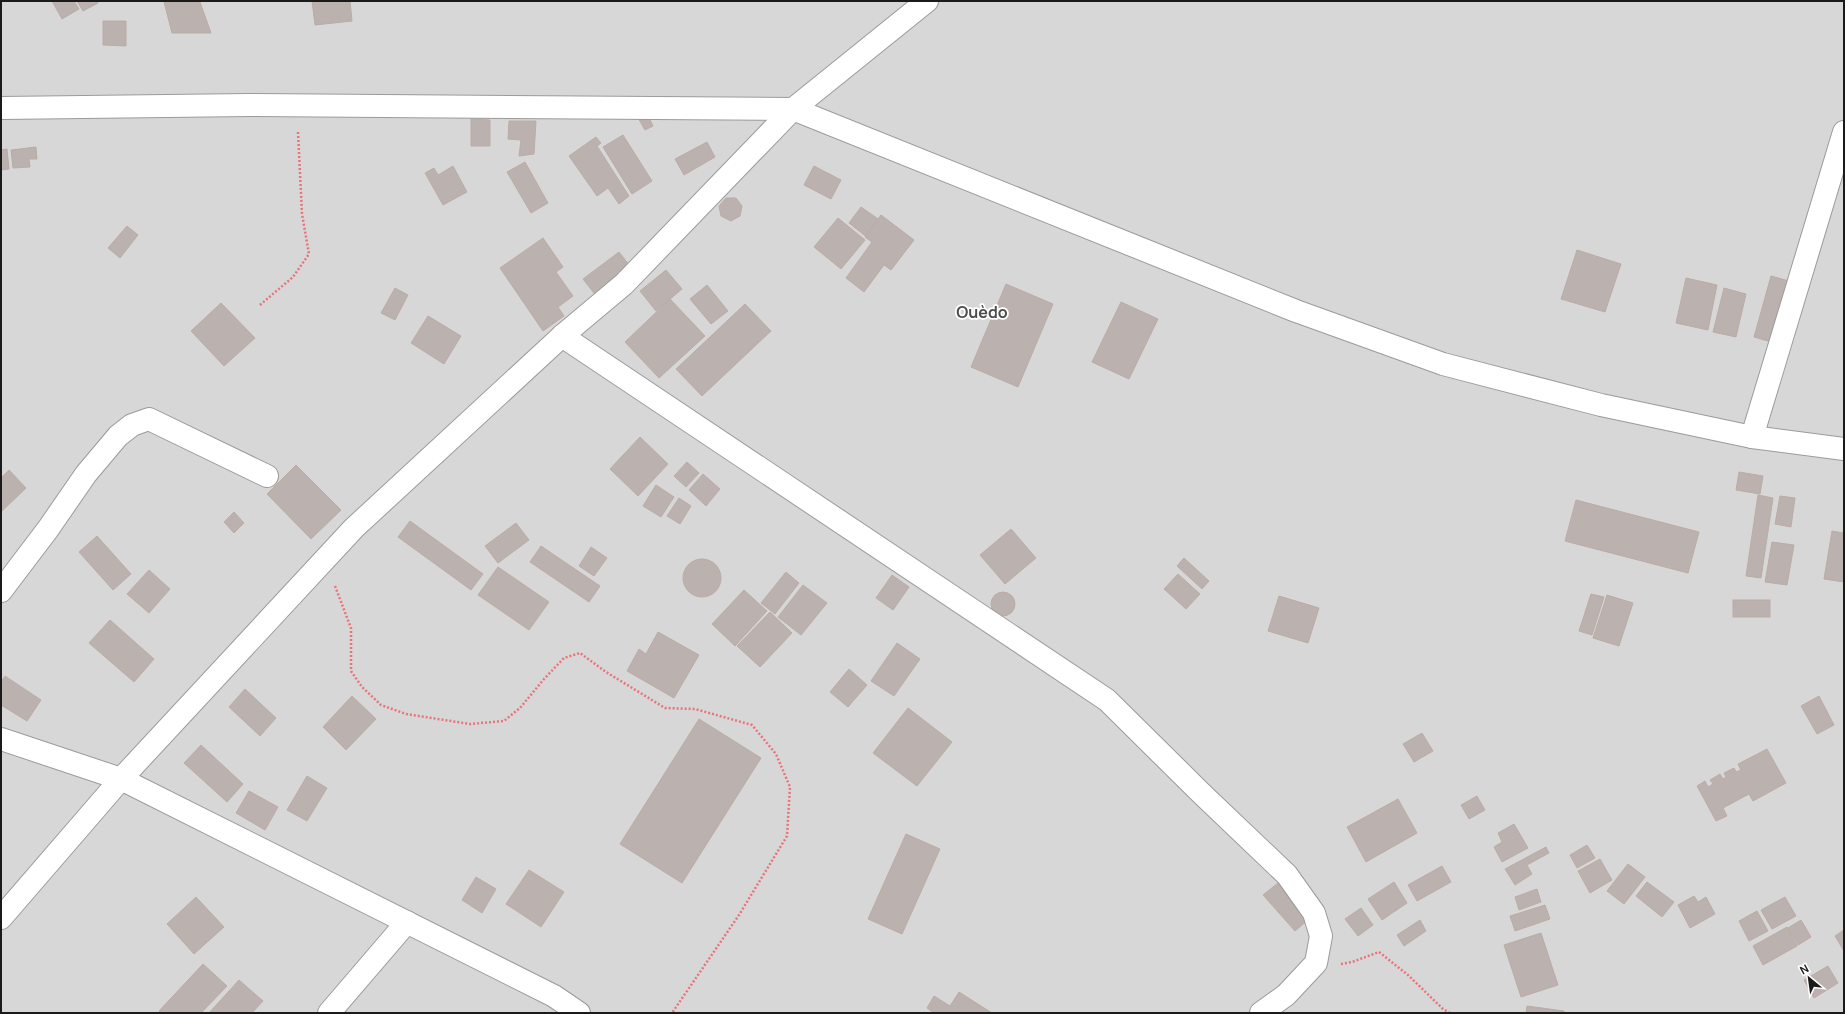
<svg xmlns="http://www.w3.org/2000/svg" width="1845" height="1014" font-family="Manrope,sans-serif">
<style>
.residential{fill:#d8d7d8}
.building{fill:#bbb1ae;stroke:#bbaca5}
.lines{fill:none;stroke-linecap:round;stroke-linejoin:round}
.minor-casing{stroke:#9b9b9b;stroke-width:24}
.path{stroke:#e97478;stroke-width:2.5;stroke-dasharray:2 2;stroke-linecap:butt}
.minor{stroke:#fff;stroke-width:22}
.labels{text-anchor:middle;stroke-width:3.5;stroke-linejoin:round;paint-order:stroke}
.quarter-label{font-size:16px;font-weight:bold;fill:#4d4d4d;stroke:#fff}
</style>
<rect width="100%" height="100%" fill="#ebe6e1"/>
<rect class="residential" x="1" y="1" width="1843" height="1012"/>
<g class="building">
<path d="M52 1H74L79 9 62 19Z"/>
<path d="M77 1H97L98 3 83 11Z"/>
<path d="M312 1H350L352 21 315 25Z"/>
<path d="M164 2H200L211 33H172Z"/>
<path d="M103 21H126V46L103 45Z"/>
<path d="M646 111 653 126 645 130 637 116Z"/>
<path d="M471 119 490 120V146H471Z"/>
<path d="M509 121H536L534 154 519 156 521 140 508 139Z"/>
<path d="M623 135 652 181 632 194 603 147Z"/>
<path d="M596 137 601 143 597 146 629 196 619 204 608 188 597 196 569 156Z"/>
<path d="M707 142 715 157 684 175 675 159Z"/>
<path d="M36 147 37 159H29L30 167 13 168 11 150Z"/>
<path d="M7 149 9 169 1 170V150Z"/>
<path d="M525 162 548 203 531 213 507 172Z"/>
<path d="M453 166 467 192 443 205 425 173 434 168 438 175Z"/>
<path d="M814 166 841 180 831 199 804 185Z"/>
<path d="M726 198H736L742 206 740 216 731 221 721 216 719 206Z"/>
<path d="M861 207 881 221 868 238 849 223Z"/>
<path d="M881 215 914 240 891 270 884 265 864 292 846 278 872 242 865 237Z"/>
<path d="M838 218 865 240 841 269 814 247Z"/>
<path d="M127 226 138 235 120 258 108 248Z"/>
<path d="M543 238 563 267 556 272 573 296 558 307 564 316 543 331 500 268Z"/>
<path d="M1577 250 1621 264 1605 312 1561 299Z"/>
<path d="M619 252 633 270 597 297 583 279Z"/>
<path d="M666 270 682 289 656 311 640 291Z"/>
<path d="M1771 276 1789 281 1771 342 1754 337Z"/>
<path d="M1686 278 1717 285 1708 330 1676 323Z"/>
<path d="M1006 284 1053 304 1018 387 971 367Z"/>
<path d="M707 285 728 311 711 324 690 299Z"/>
<path d="M395 288 408 295 395 320 381 313Z"/>
<path d="M1724 288 1746 294 1736 337 1713 332Z"/>
<path d="M670 299 705 336 659 378 625 342Z"/>
<path d="M1121 302 1158 319 1129 379 1092 362Z"/>
<path d="M221 303 255 338 224 366 191 331Z"/>
<path d="M745 304 771 331 702 396 676 369Z"/>
<path d="M428 316 461 336 444 364 411 343Z"/>
<path d="M640 437 668 464 638 496 610 469Z"/>
<path d="M687 462 699 473 686 487 674 476Z"/>
<path d="M296 465 341 510 311 539 267 494Z"/>
<path d="M9 470 26 488 1 512V478Z"/>
<path d="M1739 472 1763 476 1760 494 1736 490Z"/>
<path d="M703 474 720 489 706 506 689 490Z"/>
<path d="M656 485 674 497 661 517 643 506Z"/>
<path d="M1758 495 1773 498 1761 578 1746 576Z"/>
<path d="M1780 496 1795 498 1791 527 1775 524Z"/>
<path d="M679 498 691 506 680 524 667 516Z"/>
<path d="M1576 500 1699 532 1688 573 1565 541Z"/>
<path d="M234 512 244 523 234 533 224 522Z"/>
<path d="M410 521 483 574 471 590 398 537Z"/>
<path d="M516 523 529 540 498 563 485 546Z"/>
<path d="M1011 529 1036 558 1005 584 980 555Z"/>
<path d="M1832 531 1844 533V582L1824 579Z"/>
<path d="M97 536 131 574 113 590 79 552Z"/>
<path d="M1772 542 1794 545 1787 585 1765 582Z"/>
<path d="M541 546 600 586 589 602 530 562Z"/>
<path d="M591 547 607 558 594 576 579 566Z"/>
<path d="M1184 558 1209 581 1202 589 1177 566Z"/>
<circle cx="702" cy="578" r="19"/>
<path d="M498 567 549 602 529 630 478 595Z"/>
<path d="M149 570 170 589 149 613 127 594Z"/>
<path d="M786 572 799 583 775 614 761 603Z"/>
<path d="M1178 574 1200 594 1186 609 1164 589Z"/>
<path d="M892 575 909 587 893 610 876 598Z"/>
<path d="M803 585 827 603 801 635 778 617Z"/>
<path d="M744 590 767 611 735 646 712 624Z"/>
<circle cx="1003" cy="604" r="12"/>
<path d="M1591 594 1604 597 1592 635 1579 631Z"/>
<path d="M1607 595 1633 603 1619 646 1593 638Z"/>
<path d="M1279 596 1319 608 1308 643 1268 631Z"/>
<rect x="1733" y="600" width="37" height="17"/>
<path d="M770 612 792 633 760 667 737 646Z"/>
<path d="M110 620 154 659 134 682 89 643Z"/>
<path d="M658 632 699 655 674 698 627 671 639 649 646 654Z"/>
<path d="M897 643 920 659 894 696 871 681Z"/>
<path d="M849 669 867 685 848 707 830 692Z"/>
<path d="M5 676 41 700 27 721 1 705V682Z"/>
<path d="M245 689 276 718 260 736 229 707Z"/>
<path d="M352 696 376 719 346 750 323 727Z"/>
<path d="M1819 696 1834 725 1817 734 1801 706Z"/>
<path d="M908 708 952 742 917 786 873 753Z"/>
<path d="M699 719 761 758 682 883 620 844Z"/>
<path d="M1422 733 1433 751 1414 762 1403 744Z"/>
<path d="M201 745 243 784 227 802 184 763Z"/>
<path d="M1767 749 1786 783 1753 801 1749 794 1723 808 1727 816 1716 821 1697 786 1705 781 1708 787 1713 784 1710 780 1720 774 1723 779 1726 777 1724 773 1734 768 1736 772 1741 770 1738 764Z"/>
<path d="M307 776 327 788 307 821 287 810Z"/>
<path d="M249 791 278 807 265 830 236 813Z"/>
<path d="M1477 796 1485 810 1469 819 1461 805Z"/>
<path d="M1398 799 1417 833 1366 862 1347 827Z"/>
<path d="M1514 824 1528 848 1502 862 1494 847 1502 842 1498 833Z"/>
<path d="M906 834 940 849 902 934 868 919Z"/>
<path d="M1587 845 1595 858 1577 868 1570 855Z"/>
<path d="M1546 847 1549 853 1527 865 1532 874 1515 885 1505 869Z"/>
<path d="M1600 859 1612 880 1590 893 1578 871Z"/>
<path d="M1628 864 1645 877 1624 904 1607 891Z"/>
<path d="M1442 866 1451 882 1417 901 1408 885Z"/>
<path d="M529 870 564 892 541 927 506 904Z"/>
<path d="M476 877 496 889 482 913 462 900Z"/>
<path d="M1394 882 1407 903 1382 920 1368 899Z"/>
<path d="M1647 882 1674 902 1662 917 1636 896Z"/>
<path d="M1278 883 1309 919 1295 931 1263 895Z"/>
<path d="M1537 889 1541 902 1519 910 1515 897Z"/>
<path d="M1694 896 1698 902 1706 897 1715 914 1690 928 1678 905Z"/>
<path d="M196 897 224 927 194 954 167 924Z"/>
<path d="M1785 897 1796 916 1772 929 1761 910Z"/>
<path d="M1545 905 1550 919 1515 931 1510 916Z"/>
<path d="M1361 908 1373 925 1358 936 1345 919Z"/>
<path d="M1757 911 1768 931 1749 941 1739 921Z"/>
<path d="M1420 920 1426 931 1404 946 1397 935Z"/>
<path d="M1801 920 1811 937 1798 945 1788 928Z"/>
<path d="M1787 927 1797 946 1763 965 1753 946Z"/>
<path d="M1844 930V951L1835 936Z"/>
<path d="M1541 933 1558 985 1521 997 1504 945Z"/>
<path d="M203 964 227 986 201 1013H162L159 1011Z"/>
<path d="M1828 966 1838 983 1814 998 1804 980Z"/>
<path d="M239 980 263 1001 252 1013H209Z"/>
<path d="M959 992 992 1013H934L927 1008 934 996 950 1006Z"/>
<path d="M1527 1006 1564 1011V1013H1526Z"/>
</g>
<g class="lines">
<g class="minor-casing">
<g id="minor">
<path d="M1 108 249 105 793 109 1296 311 1443 364 1601 405 1752 437 1844 449"/>
<path d="M562 336 1107 700 1202 794 1287 875 1314 913 1321 936 1316 963 1286 995 1261 1013"/>
<path d="M1752 437 1844 132"/>
<path d="M1 591 48 529 86 474 118 436 132 425 149 419 267 476"/>
<path d="M1 739 121 779 554 996 579 1013"/>
<path d="M1 918 121 779 354 528 562 336 624 284 793 109 927 1"/>
<path d="M329 1013 407 922"/>
</g>
</g>
<g class="path">
<path d="M260 305 293 277 309 254 302 214 298 132"/>
<path d="M335 586 351 628V671L362 687 381 705 406 714 470 724 504 721 520 708 544 679 564 658 580 653 606 672 665 708 695 709 752 725 776 754 790 787 787 836 739 915 672 1013"/>
<path d="M1341 964 1352 962 1379 952 1408 975 1443 1009 1450 1013"/>
</g>
<use href="#minor" class="minor"/>
</g>
<g class="labels">
<g class="quarter-label">
<text x="982" y="318">Ouèdo</text>
</g>
</g>
<rect width="1845" height="1014" fill="none" stroke="#1a1a1a" stroke-width="4"/>
<g transform="translate(1809 978) rotate(331)" stroke="#ffffff" stroke-width="3" paint-order="stroke">
<path d="M0-3L7 15L0 10L-7 15Z" fill="#1a1a1a"/>
<text y="-6" font-size="11" font-weight="bold" text-anchor="middle" fill="#1a1a1a">N</text>
</g>
</svg>
